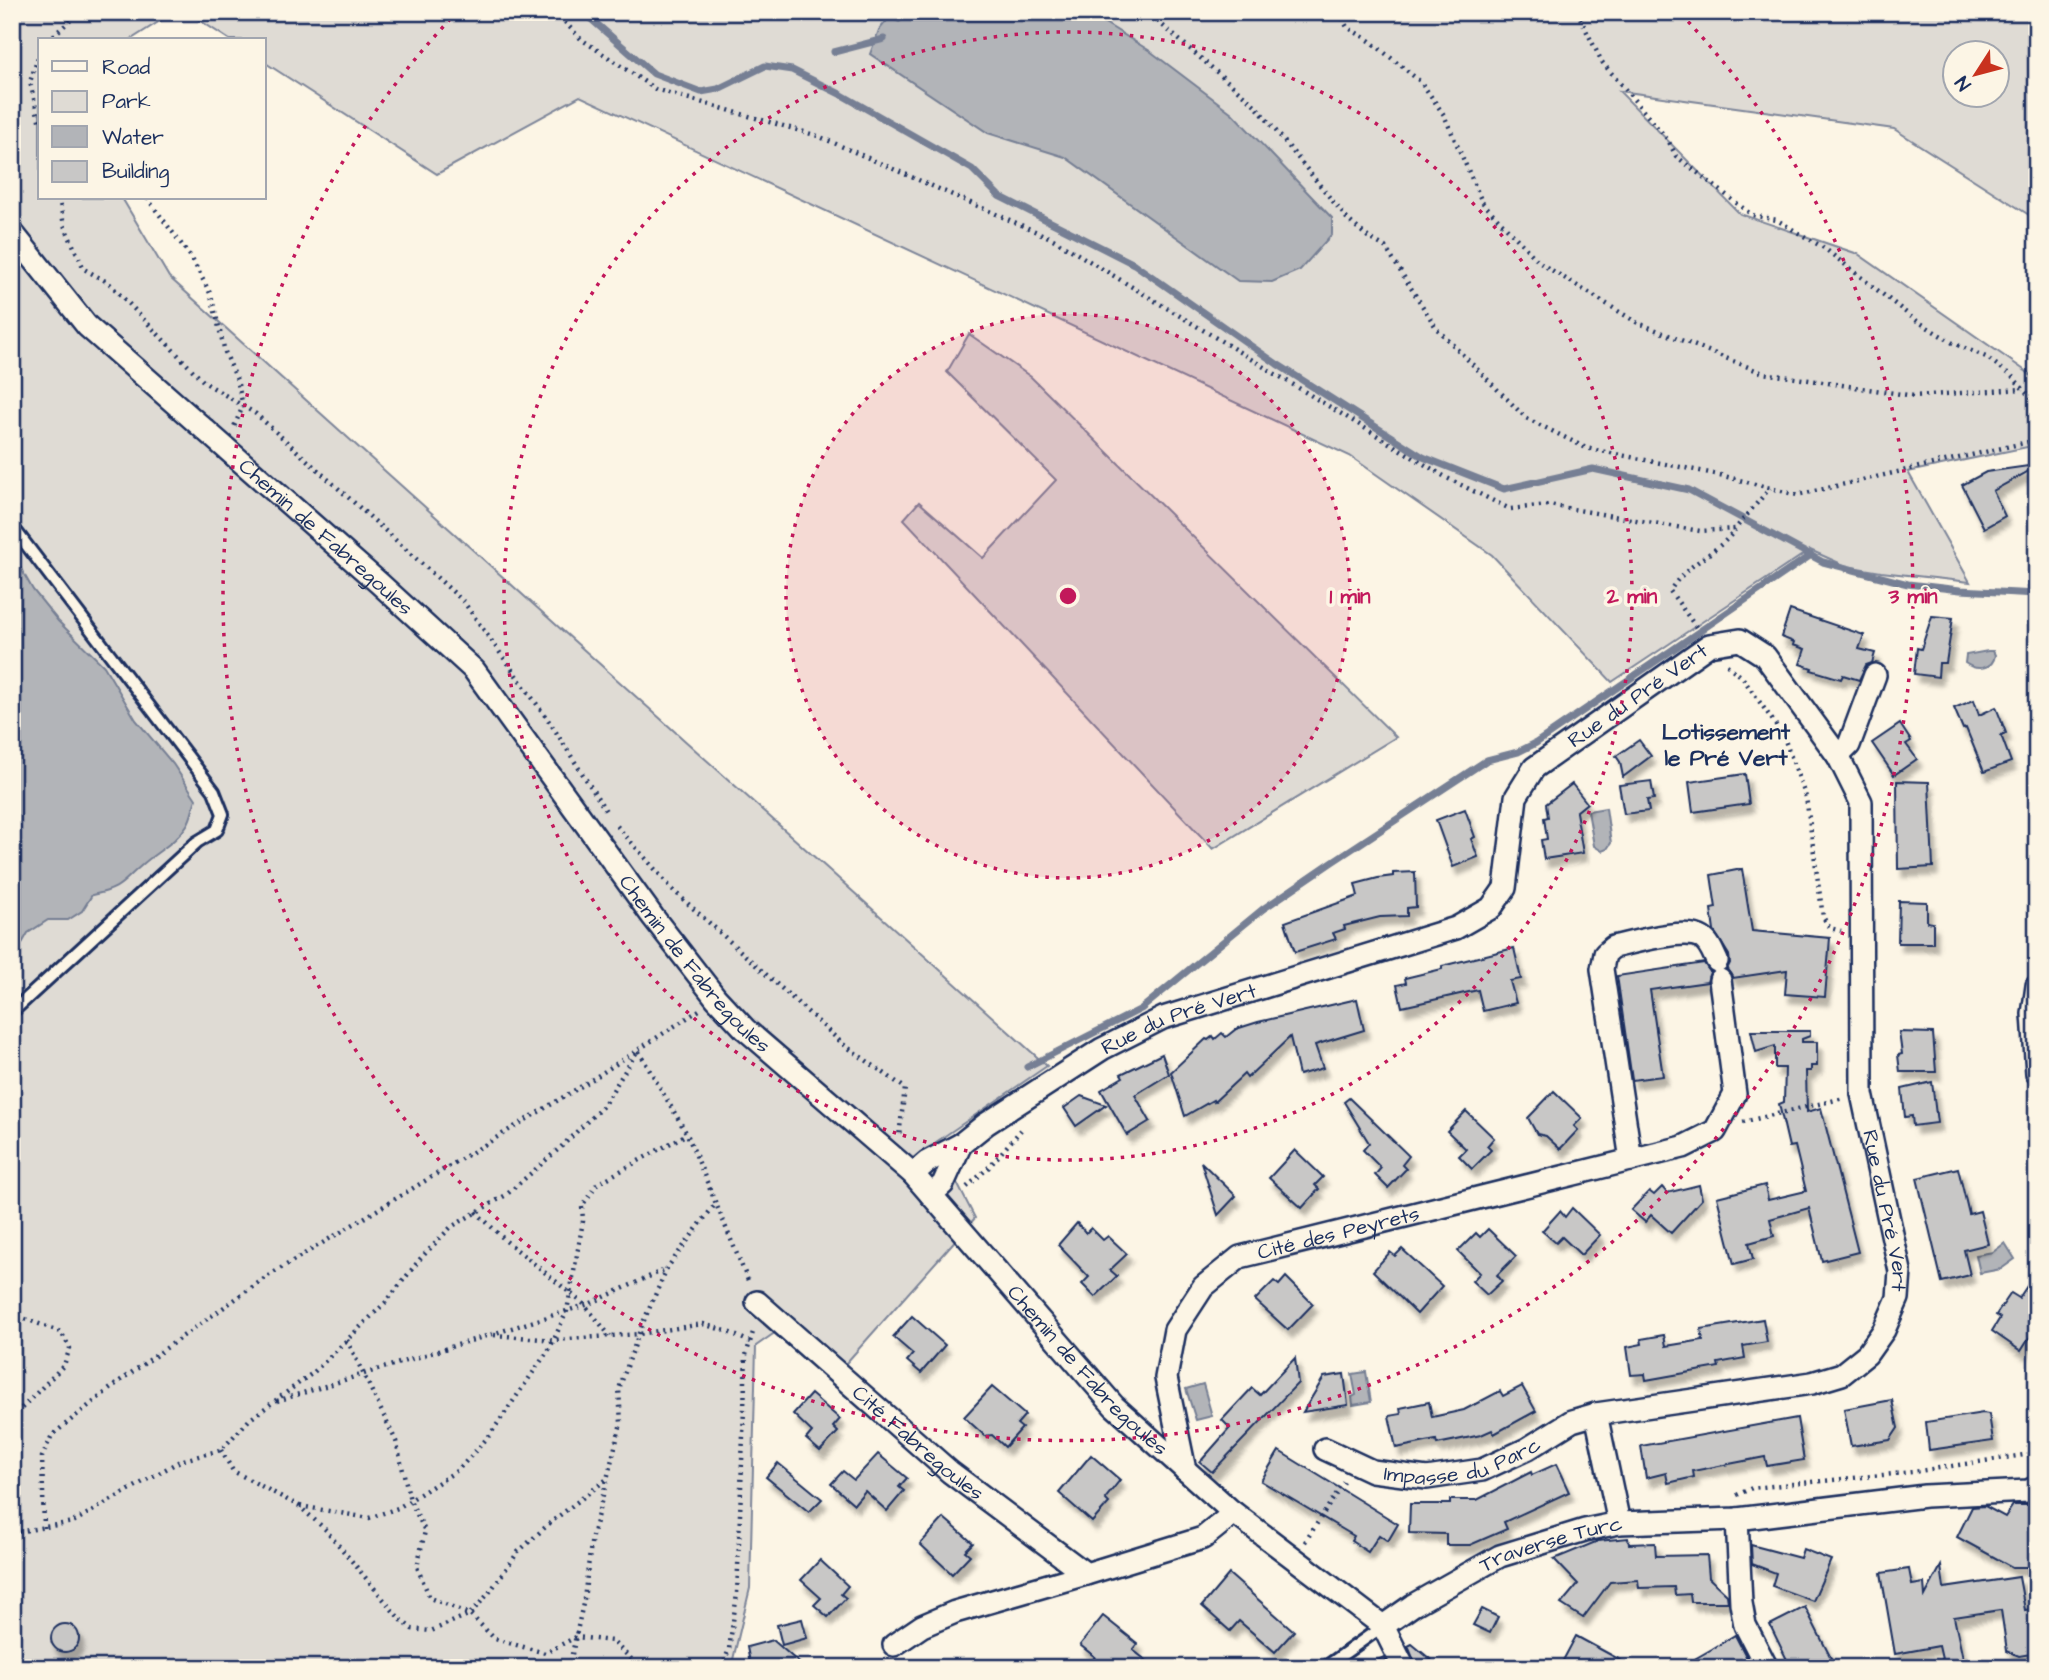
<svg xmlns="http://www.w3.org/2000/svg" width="2049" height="1680" font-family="'Architects Daughter',sans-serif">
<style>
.green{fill:#dfdbd4;stroke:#7d8599;stroke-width:2;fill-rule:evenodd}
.water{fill:#b2b4b8;stroke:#767f94;stroke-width:2}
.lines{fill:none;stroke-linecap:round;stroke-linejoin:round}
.stream{stroke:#767f94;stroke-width:7}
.building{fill:#c8c7c6;stroke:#1b2f5e;stroke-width:2;filter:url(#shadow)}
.lane-casing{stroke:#1b2f5e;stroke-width:16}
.street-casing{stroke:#1b2f5e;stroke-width:26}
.path{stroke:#1b2f5e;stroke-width:4.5;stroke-dasharray:2 5;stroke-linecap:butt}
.lane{stroke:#fcf5e5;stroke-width:10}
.street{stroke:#fcf5e5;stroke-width:21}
.ring{fill:none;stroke:#c2185b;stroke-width:3.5;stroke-dasharray:3.5 7}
.labels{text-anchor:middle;stroke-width:7;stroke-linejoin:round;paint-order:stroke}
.street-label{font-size:21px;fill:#1b2f5e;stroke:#fcf5e5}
.neighbourhood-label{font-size:23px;font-weight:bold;fill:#1b2f5e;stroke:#fcf5e5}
.centre{fill:#c2185b;stroke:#fcf5e5;stroke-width:3.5}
.ring-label{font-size:21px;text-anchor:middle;font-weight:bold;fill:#c2185b;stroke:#fcf5e5;stroke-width:7;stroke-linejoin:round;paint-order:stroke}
</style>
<defs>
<filter id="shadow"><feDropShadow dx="4.5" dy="8" stdDeviation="2" flood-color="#0004"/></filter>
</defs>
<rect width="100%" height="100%" fill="#fcf5e5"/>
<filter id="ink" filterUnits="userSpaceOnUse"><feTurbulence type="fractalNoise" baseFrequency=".0143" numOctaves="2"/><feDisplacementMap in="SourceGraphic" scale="14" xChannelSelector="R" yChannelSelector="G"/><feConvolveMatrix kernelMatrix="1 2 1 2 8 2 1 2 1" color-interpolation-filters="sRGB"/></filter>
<g filter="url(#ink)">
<g class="green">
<path d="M12 12H174L130 40H40V198H122L169 277 1047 1066 936 1142 975 1218 831 1380 776 1332 756 1346 750 1588 731 1668H12Z"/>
<path d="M187 12H2037V220L1894 129 1619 91 1740 214 1858 254 2027 372 2037 382V445L1908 472 1970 582 1881 572 1846 566 1810 550 1612 682 1492 555 1350 456 580 96 437 174 264 62V40H230ZM1954 52H1996V94H1954Z"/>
<path d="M969 334 1031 377 1396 737 1213 849 904 519 919 502 983 558 1056 480 947 372Z"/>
</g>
<g class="water">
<path d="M894 12H1087L1150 51 1232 113 1332 218V234L1300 270 1272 282 1238 281 1065 157 988 133 870 54 879 30Z"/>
<path d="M12 553 33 590 58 621 104 666 136 720 173 764 196 799C193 807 192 818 187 825 176 843 157 851 142 865 121 883 122 889 92 895L82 911 68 920H48L28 933 12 961Z"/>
<path d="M1988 651H1993L1995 655C1993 670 1976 671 1965 663L1966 655Z"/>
<path d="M1606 808 1611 843 1607 849 1602 851 1594 846 1588 811Z"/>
<path d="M2005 1243 2015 1259 2001 1269 1980 1273 1976 1255 1993 1252Z"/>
<path d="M1366 1372 1371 1402 1353 1405 1352 1397 1356 1395 1352 1374Z"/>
<path d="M1203 1384 1212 1416 1196 1420 1186 1389Z"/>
</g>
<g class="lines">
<g class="stream">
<path d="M583 12 654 74 701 92 718 89 765 66 792 70 842 95 972 169 999 196 1134 264 1277 364 1423 457 1504 489 1593 469 1689 490 1823 562 1908 584 1960 590 2037 594"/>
<path d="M884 12 899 19"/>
<path d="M834 52 884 39"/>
<path d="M1027 1067 1141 1009 1263 909 1332 862 1487 760 1518 752 1536 743 1811 555"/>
</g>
</g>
<g class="building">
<path d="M2035 465 2036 467 1993 491 2005 516 1984 528 1962 485 1986 472Z"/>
<path d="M1790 610 1864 635 1859 649 1875 653 1872 663 1866 665 1859 680 1843 675 1841 679 1811 670 1812 668 1800 664 1805 649 1793 645 1794 642 1781 637Z"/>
<path d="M1932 616 1953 618 1946 663H1939L1938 677 1914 674 1917 648 1921 649Z"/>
<path d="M1974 700 1979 715 1996 707 2006 733 2001 735 2011 762 1984 772 1966 728 1963 729 1954 708Z"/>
<path d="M1900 724 1911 741 1906 744 1917 759 1894 775 1872 743Z"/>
<path d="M1639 740 1651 756 1623 777 1620 762 1616 756Z"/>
<path d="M1745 774 1749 804 1693 812 1689 782Z"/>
<path d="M1651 781 1654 799 1647 800 1649 811 1624 814 1619 785Z"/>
<path d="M1897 781 1929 782 1933 867 1898 869Z"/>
<path d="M1572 784 1587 803 1576 812 1583 853 1544 859 1541 840 1547 839 1544 818 1548 817 1546 804Z"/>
<path d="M1465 809 1475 837 1471 839 1478 857 1453 867 1436 820Z"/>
<path d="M1742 869 1752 931 1830 938 1825 997 1785 994 1787 970 1733 978 1727 969 1730 963 1729 955 1714 931 1711 909 1716 908 1711 875Z"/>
<path d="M1415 872 1416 907 1407 908V916L1380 917 1344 926 1345 929 1333 933 1336 939 1295 952 1285 922 1358 896 1355 884 1378 878 1393 876V873Z"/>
<path d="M1899 901 1927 902V922L1933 923V943H1898Z"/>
<path d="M1514 948 1521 979 1510 981 1516 1003 1483 1011 1478 990 1402 1007 1397 985 1406 983 1405 978 1442 969V966Z"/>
<path d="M1704 963 1710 972 1707 982 1650 990 1663 1076 1632 1080 1617 976Z"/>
<path d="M1357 999 1364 1030 1315 1045 1323 1068 1299 1075 1290 1037 1247 1078 1244 1074 1214 1102 1213 1100 1185 1116 1171 1072 1206 1039 1208 1040 1213 1036 1215 1039 1222 1033 1226 1037 1236 1029 1258 1022Z"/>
<path d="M1751 1031H1810V1036L1802 1039V1042H1817V1066H1811V1071H1806L1807 1112 1821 1108 1858 1252 1822 1261 1809 1208 1770 1219 1774 1236 1749 1243 1753 1259 1734 1264 1717 1197 1765 1185 1768 1200 1806 1191 1795 1146 1789 1147 1779 1104 1784 1102 1785 1068H1775V1046L1756 1052Z"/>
<path d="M1899 1032 1933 1033 1936 1072H1900L1898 1055 1902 1054Z"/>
<path d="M1162 1054 1169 1074 1135 1095 1150 1121 1127 1135 1101 1090 1123 1077 1121 1074Z"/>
<path d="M1932 1082 1937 1123 1913 1126 1912 1116 1905 1117 1902 1089Z"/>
<path d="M1554 1091 1582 1118 1574 1126 1578 1130 1560 1149 1546 1136 1537 1134 1528 1118Z"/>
<path d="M1081 1096 1106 1105 1076 1126 1064 1108Z"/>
<path d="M1349 1098 1409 1156 1402 1165 1406 1169 1388 1188 1375 1175 1381 1168 1363 1150 1369 1143 1344 1102Z"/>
<path d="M1466 1111 1494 1138 1487 1146 1491 1150 1472 1169 1459 1156 1466 1149 1447 1131Z"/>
<path d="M1295 1150 1323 1177 1315 1185 1319 1189 1302 1208 1269 1178Z"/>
<path d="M1201 1162 1236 1196 1218 1215Z"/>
<path d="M1958 1168 1969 1214 1980 1211 1988 1244 1964 1250 1970 1275 1942 1282 1917 1178Z"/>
<path d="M1699 1185 1702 1199 1671 1233 1651 1215 1645 1222 1631 1210 1649 1191 1654 1195 1662 1187 1667 1193Z"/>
<path d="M1572 1208 1600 1235 1581 1255 1562 1237 1556 1243 1542 1231 1560 1211 1565 1217Z"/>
<path d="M1077 1223 1086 1233 1091 1228 1103 1240 1108 1236 1127 1254 1110 1270 1117 1276 1095 1297 1082 1284 1089 1277 1058 1245Z"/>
<path d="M1488 1229 1516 1256 1497 1275 1502 1281 1487 1295 1472 1281 1480 1273 1458 1251 1476 1233 1480 1237Z"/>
<path d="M1402 1249 1442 1286 1417 1314 1373 1271 1390 1252 1395 1256Z"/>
<path d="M2037 1271V1326L2021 1351 1992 1331 2000 1318 1996 1315 2011 1293 2019 1298Z"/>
<path d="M1286 1277 1313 1304 1288 1330 1255 1300 1274 1281 1279 1285Z"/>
<path d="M912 1316 945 1345 921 1373 907 1361 913 1354 893 1337Z"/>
<path d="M1763 1319 1767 1342 1743 1346 1745 1358 1718 1363 1719 1367 1646 1380 1645 1374 1631 1375 1627 1347 1642 1344 1641 1339 1664 1335 1666 1346 1703 1340 1701 1329Z"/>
<path d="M1295 1358 1298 1383 1212 1472 1200 1462 1230 1428 1222 1420 1252 1388 1260 1395Z"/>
<path d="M1344 1374 1348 1405 1303 1412 1324 1377Z"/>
<path d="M1522 1386 1536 1411 1494 1434 1492 1430 1481 1435 1437 1444 1436 1440 1396 1448 1389 1416 1401 1414 1400 1408 1429 1402 1432 1417 1464 1410 1500 1391 1503 1396Z"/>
<path d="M992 1387 1025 1415 1017 1424 1022 1428 1005 1447 992 1435 985 1436 964 1417Z"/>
<path d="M811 1394 840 1419 833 1427 838 1432 820 1451 806 1439 812 1432 793 1414Z"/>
<path d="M1892 1400 1898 1428 1890 1440 1851 1446 1844 1409Z"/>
<path d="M1983 1413 1989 1414 1993 1441 1929 1450 1926 1422Z"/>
<path d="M1797 1418 1804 1460 1767 1466 1765 1457 1693 1471 1694 1477 1668 1483 1666 1473 1646 1478 1641 1446Z"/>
<path d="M1279 1451 1398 1524 1388 1541 1379 1535 1368 1552 1351 1541 1354 1536 1261 1481Z"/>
<path d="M878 1454 907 1478 899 1487 904 1491 887 1511 865 1491 854 1504 831 1484 843 1471 854 1480Z"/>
<path d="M1091 1455 1120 1480 1105 1499 1109 1503 1092 1522 1059 1493Z"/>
<path d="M778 1463 822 1499 809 1512 766 1477Z"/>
<path d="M1556 1464 1569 1492 1504 1522 1507 1529 1470 1545H1446V1534L1409 1533 1410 1504H1450V1500H1477L1531 1472 1532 1475Z"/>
<path d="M2013 1505H2037V1567H2012L1957 1537 1972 1507 1985 1506 2005 1517Z"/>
<path d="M944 1518 973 1543 965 1551 970 1555 952 1574 920 1544Z"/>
<path d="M1628 1538 1629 1544 1655 1543 1656 1556 1707 1555 1709 1578 1727 1595 1728 1602H1691L1690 1594 1675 1595 1674 1587 1639 1588 1638 1580 1610 1582 1583 1618 1561 1604 1578 1584 1554 1559 1598 1541Z"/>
<path d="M1751 1545 1800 1558 1803 1549 1831 1560 1813 1601 1772 1586 1776 1573 1752 1564Z"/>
<path d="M820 1560 848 1586 841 1594 846 1598 828 1617 814 1605 821 1598 801 1580Z"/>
<path d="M1941 1566 1944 1588 2019 1577 2025 1610 2037 1608V1653L2019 1656 2007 1651 2001 1610 1954 1617 1965 1668H1944L1939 1646 1895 1654 1881 1573 1909 1569 1912 1585 1924 1583 1925 1596Z"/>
<path d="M1229 1574 1294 1631 1275 1652 1239 1621 1230 1631 1202 1606Z"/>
<path d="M1805 1607 1836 1668H1791L1770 1625Z"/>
<path d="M1482 1609 1498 1617 1490 1633 1473 1625Z"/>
<path d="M1103 1616 1138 1644 1133 1650 1156 1668H1086L1095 1657 1080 1645Z"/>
<path d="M802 1619 807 1638 782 1645 777 1625Z"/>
<circle cx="65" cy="1638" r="14"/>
<path d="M1735 1635 1752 1668H1679L1712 1649Z"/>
<path d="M1576 1636 1635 1668H1559Z"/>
<path d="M773 1640 805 1668H751L747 1647Z"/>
<path d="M1412 1644 1441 1668H1417L1408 1646Z"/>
<path d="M1384 1657 1389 1668H1359Z"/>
</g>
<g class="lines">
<g class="lane-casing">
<g id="lane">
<path d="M12 526 214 791 223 814 217 830 197 842 12 1012"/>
<path d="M1324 1668 1383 1626"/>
</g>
</g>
<g class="street-casing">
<g id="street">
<path id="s1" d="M12 232 87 326 379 583 474 670 653 917 716 998 745 1029 913 1174 1114 1406 1229 1509 1383 1626 1404 1668"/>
<path d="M1838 756 1849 745 1875 675"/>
<path d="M2037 986 2033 1014 2037 1073"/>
<path d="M1631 1160 1602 969 1605 954 1613 947C1632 943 1686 927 1702 938 1710 943 1713 953 1717 961"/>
<path id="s2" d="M913 1174 927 1162 961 1144 986 1124 1102 1049 1163 1018 1456 928 1491 908 1505 888 1516 797 1534 768 1709 645 1740 640 1765 656 1838 756 1861 802 1862 1094 1900 1271 1898 1298 1884 1330 1867 1354 1842 1374 1812 1383 1596 1414 1619 1523"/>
<path d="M931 1195 943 1184 961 1144"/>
<path id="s3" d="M757 1302 950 1472 1086 1574 1203 1538 1234 1513"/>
<path id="s4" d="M1325 1449 1372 1471 1427 1478 1482 1470 1527 1449 1572 1421 1596 1414"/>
<path id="s5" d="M1185 1470 1166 1378 1175 1330 1203 1287 1240 1257 1683 1147 1715 1131 1735 1094 1720 980"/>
<path d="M1737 1519 1741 1603 1745 1625 1767 1668"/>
<path id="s6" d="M1383 1626 1413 1605 1500 1556 1585 1530 1619 1523 1737 1519 1925 1496 2028 1491 2037 1487"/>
<path d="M894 1645 922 1626 955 1612 1086 1574"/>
</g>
</g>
<g class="path">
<path d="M555 12 581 39 655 89 818 136 1053 239 1447 478 1510 509 1549 505 1700 531 1735 529 1770 488"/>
<path d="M1147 12 1255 105 1348 220 1368 237 1385 247 1437 329 1526 418 1586 448 1720 475 1797 495 2037 440"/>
<path d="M1339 12 1347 27 1370 41 1421 82 1444 115 1482 202 1540 263 1636 322 1763 373 1914 396 2023 389"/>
<path d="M1577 12 1602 62 1668 140 1676 156 1752 215 1777 220 1824 248 1914 319 1953 343 1986 357 2012 376 2037 405"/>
<path d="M48 40 80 12"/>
<path d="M40 51 30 82 40 124"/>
<path d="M59 198 64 225 84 269 109 283 204 382 256 414 463 601 551 724 606 811"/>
<path d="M147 198 191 257 211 295 225 352 237 380 243 406 233 429"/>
<path d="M1696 627 1670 591C1685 564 1717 554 1735 530"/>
<path d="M1727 665 1742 677 1783 735 1806 797 1823 917 1830 928 1841 931"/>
<path d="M617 826 674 891 843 1044 905 1088 899 1136"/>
<path d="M1743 1122 1844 1098"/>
<path d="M967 1187 988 1168 1021 1130"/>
<path d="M476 1212 506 1241 585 1305 610 1336"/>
<path d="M12 1314 61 1332 70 1348 64 1365 12 1418"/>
<path d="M494 1335 554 1340 639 1334 703 1324 726 1331 750 1342"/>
<path d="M347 1340 396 1441 410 1500 425 1531 417 1567 430 1598 470 1614 495 1639 545 1653 576 1637 612 1641 641 1668"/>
<path d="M277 1401 589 1304 666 1269"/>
<path d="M221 1450 233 1471 299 1506 326 1530 399 1618 412 1629 431 1631 470 1614 489 1593 518 1552 551 1522 607 1479 621 1423 619 1389 642 1325 667 1268 716 1203"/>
<path d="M1737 1495 1752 1488 1913 1472 2037 1453"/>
<path d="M300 1506 369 1518 398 1508 458 1470 489 1436 550 1348 567 1311 583 1221 582 1206 597 1184 687 1134"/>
<path d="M44 1528 42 1457 52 1435 121 1380 268 1276 585 1084 701 1009"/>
<path d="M12 1533 73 1522 180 1461 221 1450 249 1420 314 1372 387 1301 420 1259 451 1227 506 1195 561 1147 603 1106 638 1050 687 1134 749 1283"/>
<path d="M1305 1542 1344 1482"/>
<path d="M12 1654 30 1668"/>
<path d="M569 1668 584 1599 592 1536 607 1480"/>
<path d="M722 1668 729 1649 737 1594 746 1355 754 1329"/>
</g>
<use href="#lane" class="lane"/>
<use href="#street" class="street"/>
</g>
</g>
<circle cx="1068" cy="596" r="282" fill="#c2185b" fill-opacity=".12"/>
<g class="ring">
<circle cx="1068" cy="596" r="282"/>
<circle cx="1068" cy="596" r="564"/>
<path d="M1681 14A845 845 0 1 1 455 14"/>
</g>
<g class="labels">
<g class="street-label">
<text dy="7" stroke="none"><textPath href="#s1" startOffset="439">Chemin de Fabregoules</textPath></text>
<text dy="7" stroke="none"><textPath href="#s2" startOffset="919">Rue du Pré Vert</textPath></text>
<text dy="7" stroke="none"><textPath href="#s1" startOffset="1006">Chemin de Fabregoules</textPath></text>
<text dy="7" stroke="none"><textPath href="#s2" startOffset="310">Rue du Pré Vert</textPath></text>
<text dy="7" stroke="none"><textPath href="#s2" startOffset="1654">Rue du Pré Vert</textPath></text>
<text dy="7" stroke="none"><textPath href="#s5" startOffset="343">Cité des Peyrets</textPath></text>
<text dy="7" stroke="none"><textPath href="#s1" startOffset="1573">Chemin de Fabregoules</textPath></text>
<text dy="7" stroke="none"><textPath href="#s3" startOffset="214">Cité Fabregoules</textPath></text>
<text dy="7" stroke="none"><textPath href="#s4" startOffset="145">Impasse du Parc</textPath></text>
<text dy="7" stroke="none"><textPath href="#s6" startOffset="189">Traverse Turc</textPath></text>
</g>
<g class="neighbourhood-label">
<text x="1726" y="739">Lotissement<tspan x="1726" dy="26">le Pré Vert</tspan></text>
</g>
</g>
<circle cx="1068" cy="596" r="10" class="centre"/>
<g class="ring-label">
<text x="1350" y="603">1 min</text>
<text x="1632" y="603">2 min</text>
<text x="1913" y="603">3 min</text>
</g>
<rect width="2049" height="1680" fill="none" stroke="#fcf5e5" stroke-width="42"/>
<rect x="21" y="21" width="2007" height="1638" fill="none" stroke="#1b2f5e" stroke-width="2.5" filter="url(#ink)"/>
<rect x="38" y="38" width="228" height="161" fill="#fcf5e5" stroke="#a2a6af" stroke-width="2"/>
<rect x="52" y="61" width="35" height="10" fill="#fcf5e5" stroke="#a2a6af" stroke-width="2"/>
<text x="102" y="74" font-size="21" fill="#1b2f5e">Road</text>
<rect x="52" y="91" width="35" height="21" fill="#dfdbd4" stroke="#a2a6af" stroke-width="2"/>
<text x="102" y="108" font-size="21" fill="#1b2f5e">Park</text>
<rect x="52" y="126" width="35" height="21" fill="#b2b4b8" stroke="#a2a6af" stroke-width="2"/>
<text x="102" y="144" font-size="21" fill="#1b2f5e">Water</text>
<rect x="52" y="161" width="35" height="21" fill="#c8c7c6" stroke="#a2a6af" stroke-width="2"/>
<text x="102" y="178" font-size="21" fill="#1b2f5e">Building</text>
<g transform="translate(1976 74) rotate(234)"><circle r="33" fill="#fcf5e5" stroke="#a2a6af" stroke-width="2"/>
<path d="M0-5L12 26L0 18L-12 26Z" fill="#c8321e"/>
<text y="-10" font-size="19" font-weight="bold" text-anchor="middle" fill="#1b2f5e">N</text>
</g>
</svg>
